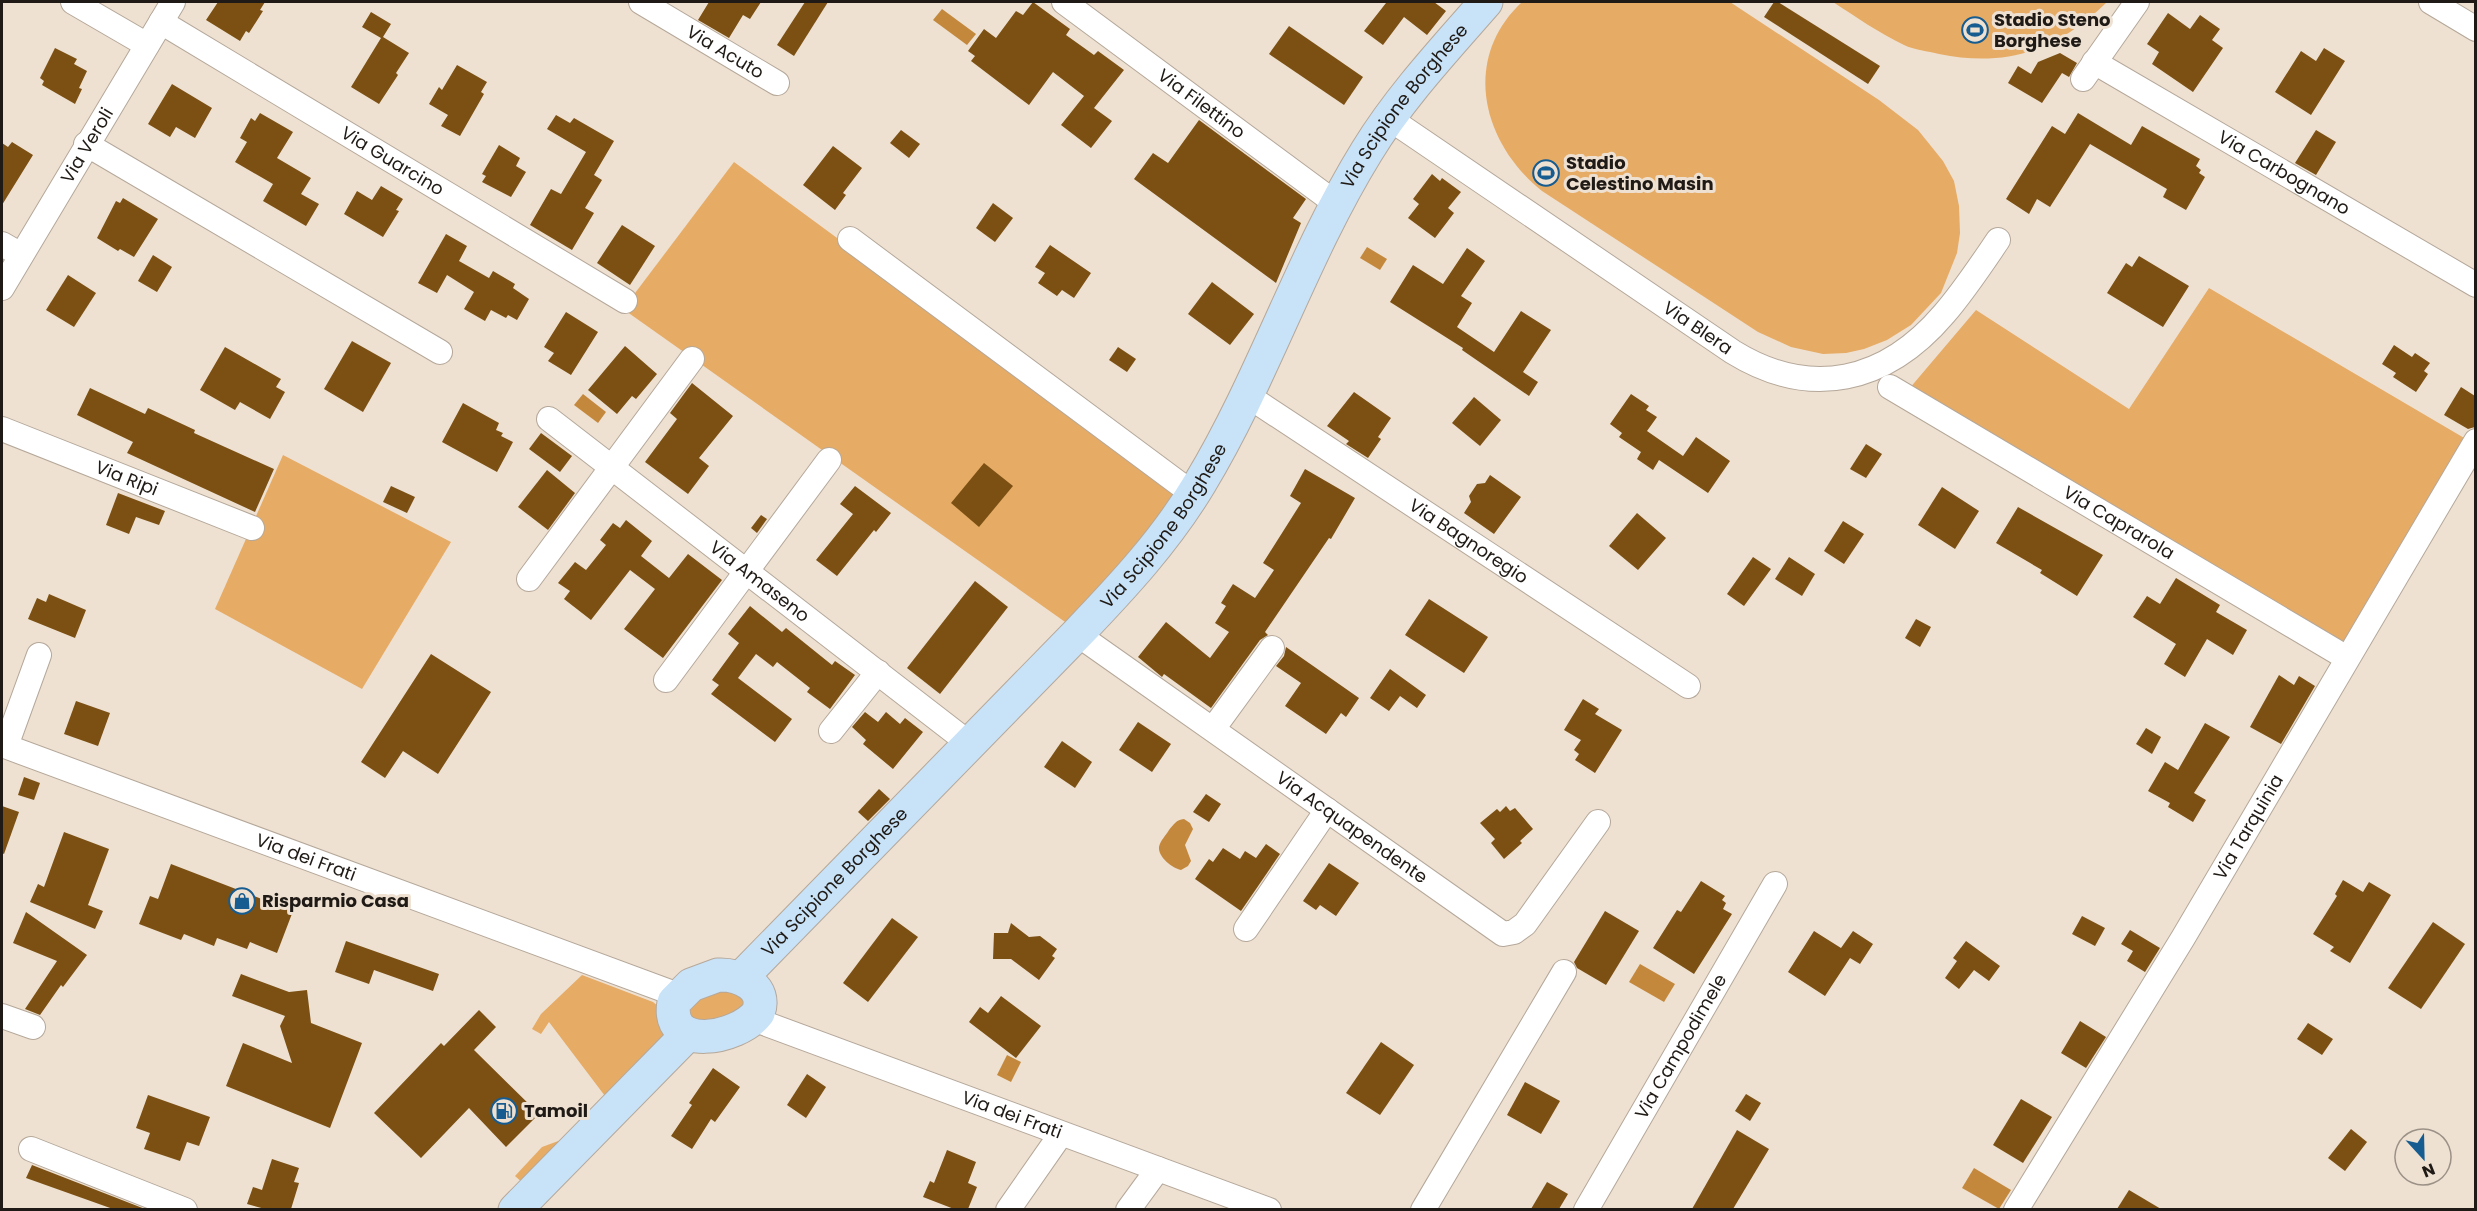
<svg xmlns="http://www.w3.org/2000/svg" width="2477" height="1211" font-family="Poppins,sans-serif">
<style>
.green{fill:#e6ab65}
.water{fill:#c4883d}
.building{fill:#7c5013}
.lines{fill:none;stroke-linecap:round;stroke-linejoin:round}
.minor-casing{stroke:#b5a89a;stroke-width:26}
.secondary-casing{stroke:#b5a89a;stroke-width:35}
.minor{stroke:#fff;stroke-width:24}
.secondary{stroke:#c8e2f8;stroke-width:33}
.labels{text-anchor:middle;stroke-width:6;stroke-linejoin:round;paint-order:stroke}
.poi-label{font-size:18px;font-weight:bold;fill:#1f1a15;stroke:#eee1d2;text-anchor:start}
.street-label{font-size:18px;fill:#1f1a15;stroke:#eee1d2}
</style>
<rect width="100%" height="100%" fill="#eee1d2"/>
<g class="green">
<path d="M1522 2H1730L1879 100 1918 130 1943 161 1954 181 1959 206 1960 233 1957 253 1941 293 1911 325 1887 340 1864 349 1846 353 1823 354 1791 347 1758 332 1542 191C1482 143 1461 59 1522 2Z"/>
<path d="M1833 2H2107C2058 50 2007 68 1939 54 1928 51 1914 50 1904 45 1879 33 1856 17 1833 2Z"/>
<path d="M734 162 1183 493 1068 624 623 309Z"/>
<path d="M2209 288 2471 442 2347 649 1909 389 1976 310 2129 409Z"/>
<path d="M283 455 451 542 362 689 215 609Z"/>
<path d="M582 975 653 1002 664 1011 665 1035 605 1096 549 1022 541 1034 532 1029 541 1014Z"/>
<path d="M725 988 746 1000C735 1019 713 1022 693 1020L689 1012 698 999Z"/>
<path d="M561 1140 563 1142 524 1184 515 1176 542 1147Z"/>
</g>
<g class="water">
<path d="M942 9 976 34 967 45 933 20Z"/>
<path d="M1367 247 1387 259 1380 270 1360 258Z"/>
<path d="M583 394 606 412 598 423 574 405Z"/>
<path d="M1184 819 1190 823 1193 829 1185 845 1191 861 1188 866 1181 870C1172 868 1158 857 1159 847 1160 841 1166 835 1169 830 1174 824 1176 820 1184 819Z"/>
<path d="M1640 964 1675 984 1664 1002 1629 982Z"/>
<path d="M1007 1055 1021 1062 1011 1082 997 1075Z"/>
<path d="M1974 1168 2011 1190 1999 1209 1962 1188Z"/>
</g>
<g class="building">
<path d="M218 2H265L260 10 263 11 249 33 246 31 240 41 206 20Z"/>
<path d="M709 2H761L750 19 743 15 729 38 698 20Z"/>
<path d="M805 2H828L794 56 777 45Z"/>
<path d="M1033 2 1070 29 1066 35 1094 55 1098 51 1124 70 1094 108 1112 121 1091 148 1061 125 1084 96 1053 72 1029 105 971 61 975 56 968 51 984 29 996 38 1016 11 1023 15Z"/>
<path d="M1384 2H1434L1446 11 1427 35 1404 17 1383 45 1364 31 1386 3Z"/>
<path d="M1774 2H1778L1880 66 1868 84 1764 17Z"/>
<path d="M371 12 391 24 383 37 409 53 396 73 398 75 379 104 351 87 381 38 362 27Z"/>
<path d="M2168 13 2190 29 2200 15 2220 29 2212 40 2223 48 2193 92 2152 64 2159 52 2147 44Z"/>
<path d="M1289 26 1363 77 1344 105 1269 54Z"/>
<path d="M55 48 77 59 74 64 87 71 79 88 82 89 75 104 42 85 44 81 40 78Z"/>
<path d="M2324 48 2345 61 2311 115 2275 92 2301 51 2316 61Z"/>
<path d="M2060 53 2077 63 2069 77 2062 73 2042 103 2008 83 2018 66 2031 74 2038 62Z"/>
<path d="M457 65 487 82 481 92 484 94 460 136 441 126 448 115 429 104 439 87 442 90Z"/>
<path d="M172 84 212 108 195 138 176 127 170 137 148 124Z"/>
<path d="M260 113 293 132 277 158 311 178 301 194 319 204 306 226 263 201 273 184 235 162 247 142 240 138 251 118 255 121Z"/>
<path d="M2078 113 2131 145 2142 126 2200 159 2196 166 2201 170 2199 173 2205 177 2186 210 2163 197 2167 189 2090 144 2050 207 2037 199 2029 214 2006 199 2052 126 2065 134Z"/>
<path d="M556 115 570 123 574 118 614 141 594 175 602 180 585 208 594 213 572 250 530 225 551 189 561 194 586 152 547 129Z"/>
<path d="M1199 120 1306 199 1293 218 1301 223 1276 283 1134 179 1153 153 1168 163Z"/>
<path d="M901 130 920 144 909 158 890 143Z"/>
<path d="M2316 130 2336 142 2316 175 2295 163Z"/>
<path d="M12 142 33 155 2 205V143L8 147Z"/>
<path d="M499 145 520 158 516 166 526 172 511 197 482 182 486 176 482 174Z"/>
<path d="M833 146 862 168 843 193 846 195 835 210 803 185Z"/>
<path d="M1432 174 1440 181 1442 178 1461 192 1448 208 1454 213 1435 238 1408 218 1419 204 1413 199Z"/>
<path d="M381 186 403 199 396 210 399 211 383 237 344 214 357 191 372 200Z"/>
<path d="M123 198 158 219 134 257 120 249 118 251 97 238 116 201 120 203Z"/>
<path d="M993 203 1013 218 995 242 976 228Z"/>
<path d="M622 225 655 246 630 285 597 263Z"/>
<path d="M446 234 467 246 459 261 489 278 493 271 515 284 513 288 529 299 517 320 508 315 506 318 491 310 485 321 464 309 474 292 447 275 437 293 418 283Z"/>
<path d="M1050 245 1091 273 1074 298 1062 290 1057 296 1038 283 1045 273 1035 267Z"/>
<path d="M1467 248 1485 261 1461 296 1472 303 1457 327 1494 352 1521 311 1551 330 1523 372 1538 382 1529 396 1462 350 1463 348 1390 302 1413 265 1443 284Z"/>
<path d="M153 255 172 267 157 292 138 281Z"/>
<path d="M2139 256 2189 286 2163 327 2107 293 2126 263 2132 267Z"/>
<path d="M68 275 96 293 74 327 46 310Z"/>
<path d="M1212 282 1254 314 1230 345 1188 314Z"/>
<path d="M566 312 598 332 571 375 548 361 554 353 544 347Z"/>
<path d="M352 341 391 363 363 412 324 389Z"/>
<path d="M2394 345 2412 357 2415 353 2430 363 2424 371 2428 374 2416 392 2393 377 2396 373 2382 364Z"/>
<path d="M625 346 657 374 636 399 632 396 617 414 588 390Z"/>
<path d="M225 347 281 379 276 387 285 392 270 419 240 402 235 410 200 390Z"/>
<path d="M1118 347 1136 359 1127 372 1109 360Z"/>
<path d="M692 383 733 416 699 458 709 466 688 494 645 462 677 419 670 413Z"/>
<path d="M2461 387 2475 396V427L2468 429 2444 415Z"/>
<path d="M90 388 145 414 148 408 195 430 194 433 274 469 255 512 127 453 133 442 77 415Z"/>
<path d="M1354 392 1391 418 1378 437 1381 439 1368 458 1346 444 1349 441 1327 426Z"/>
<path d="M1631 394 1649 406 1646 410 1657 417 1647 431 1683 456 1696 437 1730 461 1708 493 1659 460 1653 470 1637 459 1641 452 1619 437 1622 433 1610 424Z"/>
<path d="M1474 397 1501 420 1480 446 1452 423Z"/>
<path d="M463 403 499 423 496 430 503 433 501 436 513 442 497 472 442 442Z"/>
<path d="M541 433 572 456 560 472 529 449Z"/>
<path d="M1866 444 1882 454 1866 478 1850 469Z"/>
<path d="M984 463 1013 486 979 527 951 503Z"/>
<path d="M1305 469 1355 498 1331 539 1329 538 1265 632 1268 635 1260 640 1211 708 1164 674 1162 677 1138 657 1166 622 1210 658 1229 632 1215 623 1226 606 1221 603 1233 584 1255 598 1274 570 1263 563 1301 503 1290 496Z"/>
<path d="M547 470 575 493 548 530 518 507Z"/>
<path d="M1490 475 1521 497 1494 534 1464 513 1471 502 1469 496 1477 484 1485 483Z"/>
<path d="M391 486 415 497 407 513 383 502Z"/>
<path d="M855 486 891 513 876 532 874 530 837 576 816 560 853 514 840 504Z"/>
<path d="M1942 487 1979 511 1955 549 1918 525Z"/>
<path d="M118 493 165 511 159 525 136 517 129 534 106 525Z"/>
<path d="M2018 507 2103 555 2077 596 2040 573 2042 570 1996 543Z"/>
<path d="M1637 513 1666 538 1638 570 1609 546Z"/>
<path d="M761 515 767 519 757 533 751 528Z"/>
<path d="M626 520 652 541 641 556 669 578 688 554 722 580 663 658 624 629 655 589 630 570 591 620 564 599 570 591 558 583 575 562 586 570 606 545 600 540 613 523 620 528Z"/>
<path d="M1843 521 1864 534 1844 564 1824 551Z"/>
<path d="M1753 557 1771 569 1744 606 1727 594Z"/>
<path d="M1789 557 1815 574 1802 596 1775 579Z"/>
<path d="M2176 578 2220 605 2216 612 2247 630 2233 655 2207 639 2185 677 2164 664 2176 644 2133 617 2147 596 2160 604Z"/>
<path d="M975 581 1008 607 940 694 907 668Z"/>
<path d="M49 594 86 610 75 638 28 619 37 598 46 602Z"/>
<path d="M1429 599 1488 637 1464 673 1405 635Z"/>
<path d="M750 606 782 632 786 628 832 665 835 661 855 675 830 709 807 692 810 688 777 662 773 667 756 654 738 678 792 719 775 742 711 694 719 685 712 680 739 643 728 634Z"/>
<path d="M1916 619 1931 627 1920 647 1905 638Z"/>
<path d="M1286 647 1359 698 1346 717 1341 713 1326 734 1285 706 1301 683 1276 666 1284 656Z"/>
<path d="M431 654 491 692 438 774 403 751 385 778 361 762Z"/>
<path d="M1390 669 1426 695 1417 708 1400 696 1389 711 1370 698Z"/>
<path d="M2279 675 2294 685 2299 676 2315 686 2281 744 2250 727Z"/>
<path d="M1583 699 1599 709 1595 714 1622 730 1595 773 1575 760 1579 754 1574 750 1581 740 1564 730Z"/>
<path d="M76 701 110 713 98 746 64 734Z"/>
<path d="M865 712 878 722 886 712 900 724 905 718 923 732 893 769 863 744 866 740 852 727Z"/>
<path d="M1138 722 1171 744 1152 772 1119 750Z"/>
<path d="M2205 723 2230 737 2194 793 2206 800 2193 822 2168 807 2170 803 2148 791 2165 762 2178 770Z"/>
<path d="M2146 728 2161 737 2152 754 2136 744Z"/>
<path d="M1062 741 1092 762 1075 788 1044 767Z"/>
<path d="M24 777 40 783 34 800 18 795Z"/>
<path d="M879 789 890 799 868 821 858 812Z"/>
<path d="M1206 794 1221 804 1209 822 1193 812Z"/>
<path d="M2 806 19 812 4 854 2 853Z"/>
<path d="M1506 806 1510 811 1515 808 1533 829 1520 841 1522 843 1504 859 1491 843 1495 839 1480 823 1497 809 1500 812Z"/>
<path d="M64 832 109 849 88 905 103 911 95 929 30 902 38 884 44 887Z"/>
<path d="M1266 844 1280 854 1241 911 1195 879 1209 859 1213 862 1223 848 1240 859 1245 851 1256 858Z"/>
<path d="M1329 863 1359 883 1336 916 1320 905 1316 910 1303 901Z"/>
<path d="M171 864 293 911 277 953 250 942 247 949 217 938 214 946 184 934 181 940 139 924 150 896 158 899Z"/>
<path d="M2343 880 2363 892 2369 882 2391 895 2350 963 2330 951 2334 947 2313 934 2337 896 2335 894Z"/>
<path d="M1701 881 1725 896 1722 900 1726 903 1723 909 1732 914 1694 974 1653 948 1677 910 1681 912Z"/>
<path d="M1605 911 1639 931 1606 985 1577 968 1574 962Z"/>
<path d="M26 912 87 955 63 987 61 985 40 1015 25 1009 57 961 13 943Z"/>
<path d="M2082 916 2105 928 2095 946 2072 934Z"/>
<path d="M892 918 918 937 868 1002 843 983Z"/>
<path d="M2433 922 2465 944 2421 1009 2388 988Z"/>
<path d="M1011 923 1029 937 1040 936 1057 949 1052 956 1055 958 1039 980 1011 959H993L994 933H1008Z"/>
<path d="M2130 930 2160 948 2145 972 2127 961 2133 951 2121 944Z"/>
<path d="M1814 931 1841 948 1853 931 1873 944 1860 964 1850 958 1825 996 1788 972Z"/>
<path d="M346 941 439 974 433 991 374 970 369 984 335 972Z"/>
<path d="M1966 941 2000 966 1989 981 1974 970 1959 989 1945 978 1957 961 1953 958Z"/>
<path d="M241 974 289 992 307 990 311 1023 362 1043 330 1128 226 1086 243 1043 292 1063 280 1026 285 1016 232 996Z"/>
<path d="M1001 996 1041 1026 1016 1058 969 1022 980 1007 988 1013Z"/>
<path d="M479 1010 496 1027 474 1050 539 1114 506 1147 469 1108 421 1158 374 1113 441 1043 444 1046Z"/>
<path d="M2080 1021 2106 1037 2086 1068 2061 1053Z"/>
<path d="M2308 1023 2333 1039 2322 1055 2297 1039Z"/>
<path d="M1381 1042 1414 1065 1380 1115 1346 1093Z"/>
<path d="M713 1068 740 1087 715 1122 711 1119 692 1149 671 1136 692 1105 689 1103Z"/>
<path d="M807 1074 826 1087 806 1118 787 1105Z"/>
<path d="M1525 1082 1560 1101 1541 1134 1507 1115Z"/>
<path d="M1746 1094 1761 1103 1750 1121 1735 1111Z"/>
<path d="M148 1095 210 1117 199 1146 187 1142 180 1161 144 1149 150 1133 136 1128Z"/>
<path d="M2021 1099 2052 1117 2023 1163 1993 1145Z"/>
<path d="M2351 1129 2367 1142 2345 1171 2328 1158Z"/>
<path d="M1737 1130 1769 1149 1733 1209H1692Z"/>
<path d="M947 1150 976 1162 968 1183 977 1187 968 1209H954L923 1197 930 1181 934 1183Z"/>
<path d="M272 1159 299 1168 294 1182 299 1183 291 1209H265L247 1204 253 1187 262 1190Z"/>
<path d="M32 1165 145 1209H113L26 1178Z"/>
<path d="M1547 1182 1568 1194 1559 1209H1531Z"/>
<path d="M2129 1190 2161 1209H2117Z"/>
</g>
<g class="lines">
<g class="minor-casing">
<g id="minor">
<path d="M73 2 147 45"/>
<path id="s1" d="M641 2 777 83"/>
<path id="s2" d="M1064 2 1338 205"/>
<path d="M2431 2 2476 29"/>
<path id="s3" d="M161 22 625 301"/>
<path id="s4" d="M2094 62 2476 285"/>
<path d="M2083 79 2137 2"/>
<path id="s5" d="M1390 119 1733 352C1811 400 1886 382 1944 314 1964 291 1981 265 1998 240"/>
<path d="M86 144 440 352"/>
<path d="M850 239 1193 494"/>
<path d="M2 244 21 255"/>
<path id="s6" d="M2 288 173 2"/>
<path id="s7" d="M1890 387 2347 658"/>
<path id="s8" d="M1248 396 1688 686"/>
<path id="s9" d="M549 419 970 744"/>
<path id="s10" d="M2 429 252 528"/>
<path d="M529 579 692 359"/>
<path id="s11" d="M1077 634 1503 934 1514 932 1525 924 1598 822"/>
<path d="M666 680 829 460"/>
<path d="M1213 729 1272 648"/>
<path d="M831 731 878 672"/>
<path id="s12" d="M2 745 678 995"/>
<path d="M6 746 39 655"/>
<path d="M1246 929 1327 810"/>
<path d="M2 1016 33 1027"/>
<path id="s13" d="M753 1019 1269 1210"/>
<path d="M31 1149 185 1210"/>
<path d="M1008 1210 1061 1134"/>
<path d="M1128 1210 1158 1169"/>
<path d="M1423 1210 1564 972"/>
<path id="s14" d="M1586 1210 1775 884"/>
<path id="s15" d="M2016 1210 2183 938 2476 441"/>
</g>
</g>
<g class="secondary-casing">
<g id="secondary">
<path d="M718 975C740 974 768 987 758 1013 738 1039 665 1053 674 1002L691 985Z"/>
<path id="s16" d="M741 978 1077 634C1122 587 1166 540 1200 483 1264 377 1302 256 1367 151 1400 97 1445 49 1486 2"/>
<path d="M515 1210 688 1034"/>
</g>
</g>
<use href="#minor" class="minor"/>
<use href="#secondary" class="secondary"/>
</g>
<defs>
<g id="stadium-ring" transform="scale(1.35)"><circle r="9.5" fill="#eee1d2" stroke="#165c90" stroke-width="1.5"/><path d="M0-5a6.5 5 0 1 0 0 10a6.5 5 0 1 0 0-10ZM-3.5-1.8h7v3.6h-7Z" fill="#165c90"/></g>
<g id="shop-ring" transform="scale(1.35)"><circle r="9.5" fill="#eee1d2" stroke="#165c90" stroke-width="1.5"/><path d="M-5-2.5h2.3a2.7 3.5 0 0 1 5.4 0H5L5.5 6h-11ZM-1.5-2.5h3a1.5 2.3 0 0 0-3 0Z" fill="#165c90"/></g>
<g id="fuel-ring" transform="scale(1.35)"><circle r="9.5" fill="#eee1d2" stroke="#165c90" stroke-width="1.5"/><path d="M-5.5-6h7V0h2V4h1.3V-2.5L3-4.5l.8-.8L6-3V5H2.5V1h-1V6h-7ZM-4.2-4.7v3.2H.2V-4.7Z" fill="#165c90"/></g>
</defs>
<g fill-rule="evenodd">
<use href="#stadium-ring" x="1975" y="30"/>
<use href="#stadium-ring" x="1546" y="173"/>
<use href="#shop-ring" x="242" y="901"/>
<use href="#fuel-ring" x="504" y="1111"/>
</g>
<g class="labels">
<g class="poi-label">
<text x="1994" y="26">Stadio Steno<tspan x="1994" dy="21">Borghese</tspan></text>
<text x="1566" y="169">Stadio<tspan x="1566" dy="21">Celestino Masin</tspan></text>
<text x="262" y="907">Risparmio Casa</text>
<text x="524" y="1117">Tamoil</text>
</g>
<g class="street-label">
<text dy="6" stroke="none"><textPath href="#s1" startOffset="98">Via Acuto</textPath></text>
<text dy="6" stroke="none"><textPath href="#s2" startOffset="171">Via Filettino</textPath></text>
<text dy="6" stroke="none"><textPath href="#s16" startOffset="1106">Via Scipione Borghese</textPath></text>
<text dy="6" stroke="none"><textPath href="#s6" startOffset="166">Via Veroli</textPath></text>
<text dy="6" stroke="none"><textPath href="#s3" startOffset="270">Via Guarcino</textPath></text>
<text dy="6" stroke="none"><textPath href="#s4" startOffset="220">Via Carbognano</textPath></text>
<text dy="6" stroke="none"><textPath href="#s5" startOffset="372">Via Blera</textPath></text>
<text dy="6" stroke="none"><textPath href="#s10" startOffset="134">Via Ripi</textPath></text>
<text dy="6" stroke="none"><textPath href="#s7" startOffset="266">Via Caprarola</textPath></text>
<text dy="6" stroke="none"><textPath href="#s16" startOffset="620">Via Scipione Borghese</textPath></text>
<text dy="6" stroke="none"><textPath href="#s8" startOffset="264">Via Bagnoregio</textPath></text>
<text dy="6" stroke="none"><textPath href="#s9" startOffset="266">Via Amaseno</textPath></text>
<text dy="6" stroke="none"><textPath href="#s15" startOffset="448">Via Tarquinia</textPath></text>
<text dy="6" stroke="none"><textPath href="#s11" startOffset="336">Via Acquapendente</textPath></text>
<text dy="6" stroke="none"><textPath href="#s12" startOffset="324">Via dei Frati</textPath></text>
<text dy="6" stroke="none"><textPath href="#s16" startOffset="134">Via Scipione Borghese</textPath></text>
<text dy="6" stroke="none"><textPath href="#s14" startOffset="189">Via Campodimele</textPath></text>
<text dy="6" stroke="none"><textPath href="#s13" startOffset="276">Via dei Frati</textPath></text>
</g>
</g>
<rect width="2477" height="1211" fill="none" stroke="#1f1a15" stroke-width="6"/>
<g transform="translate(2423 1157) rotate(158)"><circle r="28" fill="#eee1d2" stroke="#9b9186" stroke-width="1.5"/>
<path d="M0-4.5L10 22L0 15L-10 22Z" fill="#165c90"/>
<text y="-9" font-size="16" font-weight="bold" text-anchor="middle" fill="#1f1a15">N</text>
</g>
</svg>
